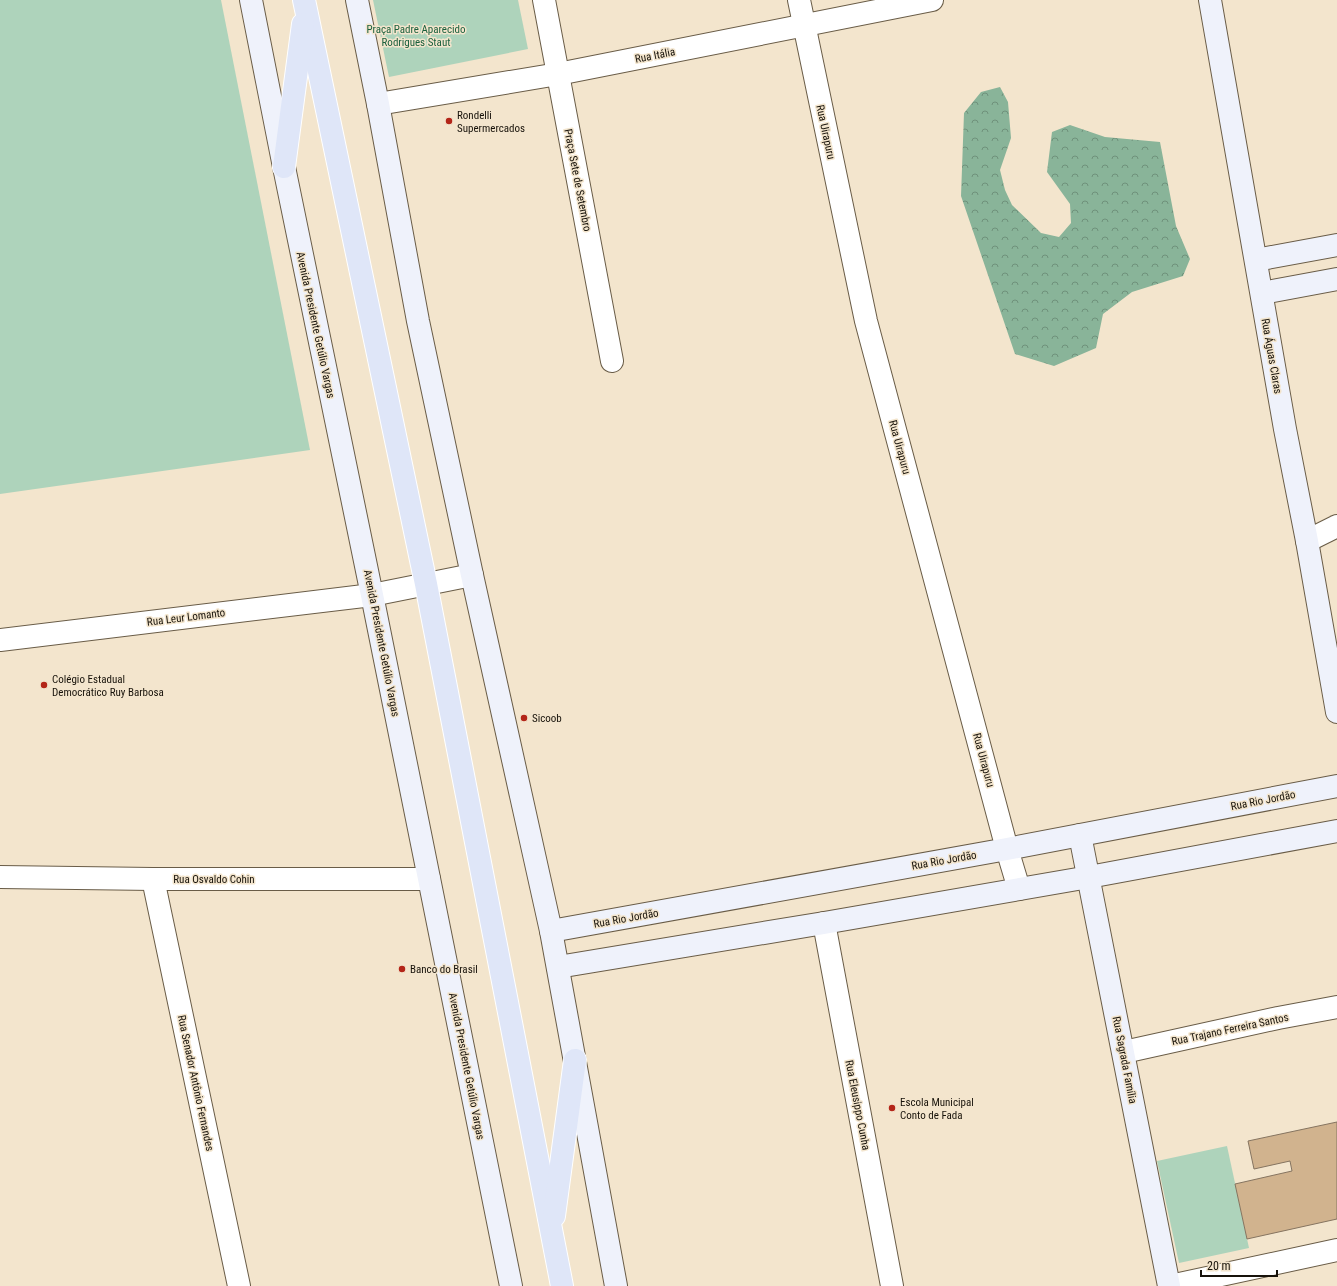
<svg xmlns="http://www.w3.org/2000/svg" width="1337" height="1286" font-family="'Roboto Condensed',sans-serif">
<style>
.green{fill:#aed3bb}
.forest{fill:url(#forest-crowns)}
.building{fill:#d1b38e;stroke:#857460}
.lines{fill:none;stroke-linecap:round;stroke-linejoin:round}
.street-casing{stroke:#695c47;stroke-width:24}
.secondary-casing{stroke:#695c47;stroke-width:24}
.primary-casing{stroke:#fff;stroke-width:24}
.street{stroke:#fff;stroke-width:22}
.secondary{stroke:#eff2fb;stroke-width:22}
.primary{stroke:#dfe6f8;stroke-width:22}
.poi-dot{fill:#b32518;stroke:#f3e5cd;stroke-width:1.5}
.labels{text-anchor:middle;stroke-width:3;stroke-linejoin:round;paint-order:stroke}
.park-label{font-size:11px;fill:#195f3c;stroke:#f3e5cd}
.street-label{font-size:11px;fill:#17120a;stroke:#f3e5cd}
.poi-label{font-size:11px;fill:#17120a;stroke:#f3e5cd;text-anchor:start}
</style>
<defs>
<pattern id="forest-crowns" width="20" height="18" patternUnits="userSpaceOnUse"><rect width="20" height="18" fill="#89b499"/><path d="M2 6a3 3 0 1 1 6 0M12 15a3 3 0 1 1 6 0" fill="none" stroke="#6f917b"/></pattern>
</defs>
<rect width="100%" height="100%" fill="#f3e5cd"/>
<g class="green">
<path d="M0 0H221L310 450 0 494Z"/>
<path d="M373 0H518L528 49 389 77Z"/>
<path d="M1227 1146 1249 1248 1179 1263 1157 1161Z"/>
</g>
<path class="forest" d="M1000 87 1008 102 1011 138 1000 170 1005 190 1012 205 1041 233 1059 237 1071 223 1070 204 1047 172 1052 132 1070 125 1105 137 1160 142 1176 226 1190 259 1183 276 1132 292 1103 314 1096 348 1054 366 1015 354 961 196 964 113 981 92Z"/>
<path class="building" d="M1337 1122V1219L1247 1239 1235 1184 1292 1171 1290 1161 1254 1169 1248 1141Z"/>
<g class="lines">
<g class="street-casing">
<g id="street">
<path d="M544 0 612 361"/>
<path d="M799 0 866 321 1007 849 1019 889"/>
<path d="M378 104 558 74 932 0"/>
<path d="M1307 541 1337 526"/>
<path d="M0 640 372 595 472 575"/>
<path d="M0 877 153 879H429"/>
<path d="M153 879 239 1286"/>
<path d="M824 923 892 1286"/>
<path d="M1124 1052 1278 1018 1337 1007"/>
<path d="M1170 1286 1337 1250"/>
</g>
</g>
<g class="secondary-casing">
<g id="secondary">
<path d="M251 0 284 167 372 595 511 1286"/>
<path d="M357 0 378 104 418 321 472 575 551 931 616 1286"/>
<path d="M1210 0 1285 429 1307 541 1337 712"/>
<path d="M1256 260 1337 245"/>
<path d="M1262 293 1337 279"/>
<path d="M1080 835 1169 1286"/>
<path d="M551 931 1007 849 1337 786"/>
<path d="M558 967 824 923 1089 877 1337 831"/>
</g>
</g>
<g class="primary-casing">
<g id="primary">
<path d="M304 0 426 584 562 1286"/>
<path d="M284 167 303 24"/>
<path d="M554 1216 575 1060"/>
</g>
</g>
<use href="#street" class="street"/>
<use href="#secondary" class="secondary"/>
<use href="#primary" class="primary"/>
</g>
<g class="poi-dot">
<circle cx="449" cy="121" r="4"/>
<circle cx="44" cy="685" r="4"/>
<circle cx="524" cy="718" r="4"/>
<circle cx="402" cy="969" r="4"/>
<circle cx="892" cy="1108" r="4"/>
</g>
<g class="labels">
<g class="park-label">
<text x="416" y="33">Praça Padre Aparecido<tspan x="416" dy="13">Rodrigues Staut</tspan></text>
</g>
<g class="street-label">
<text transform="translate(655 55) rotate(-11)" y="4">Rua Itália</text>
<text transform="translate(826 132) rotate(78)" y="4">Rua Uirapuru</text>
<text transform="translate(578 180) rotate(79)" y="4">Praça Sete de Setembro</text>
<text transform="translate(316 325) rotate(78)" y="4">Avenida Presidente Getúlio Vargas</text>
<text transform="translate(1272 356) rotate(80)" y="4">Rua Águas Claras</text>
<text transform="translate(900 447) rotate(75)" y="4">Rua Uirapuru</text>
<text transform="translate(186 617) rotate(-7)" y="4">Rua Leur Lomanto</text>
<text transform="translate(382 643) rotate(79)" y="4">Avenida Presidente Getúlio Vargas</text>
<text transform="translate(984 760) rotate(75)" y="4">Rua Uirapuru</text>
<text transform="translate(1263 800) rotate(-11)" y="4">Rua Rio Jordão</text>
<text transform="translate(944 860) rotate(-10)" y="4">Rua Rio Jordão</text>
<text x="214" y="883">Rua Osvaldo Cohin</text>
<text transform="translate(626 918) rotate(-10)" y="4">Rua Rio Jordão</text>
<text transform="translate(1230 1029) rotate(-12)" y="4">Rua Trajano Ferreira Santos</text>
<text transform="translate(1125 1060) rotate(79)" y="4">Rua Sagrada Família</text>
<text transform="translate(467 1066) rotate(79)" y="4">Avenida Presidente Getúlio Vargas</text>
<text transform="translate(196 1083) rotate(78)" y="4">Rua Senador Antônio Fernandes</text>
<text transform="translate(858 1105) rotate(79)" y="4">Rua Eleusippo Cunha</text>
</g>
<g class="poi-label">
<text x="457" y="119">Rondelli<tspan x="457" dy="13">Supermercados</tspan></text>
<text x="52" y="683">Colégio Estadual<tspan x="52" dy="13">Democrático Ruy Barbosa</tspan></text>
<text x="532" y="722">Sicoob</text>
<text x="410" y="973">Banco do Brasil</text>
<text x="900" y="1106">Escola Municipal<tspan x="900" dy="13">Conto de Fada</tspan></text>
</g>
</g>
<path d="M1201 1270v6h76v-6" fill="none" stroke="#17120a" stroke-width="2"/>
<text x="1207" y="1270" font-size="12" fill="#17120a" stroke="#f3e5cd" stroke-width="3" paint-order="stroke">20 m</text>
</svg>
